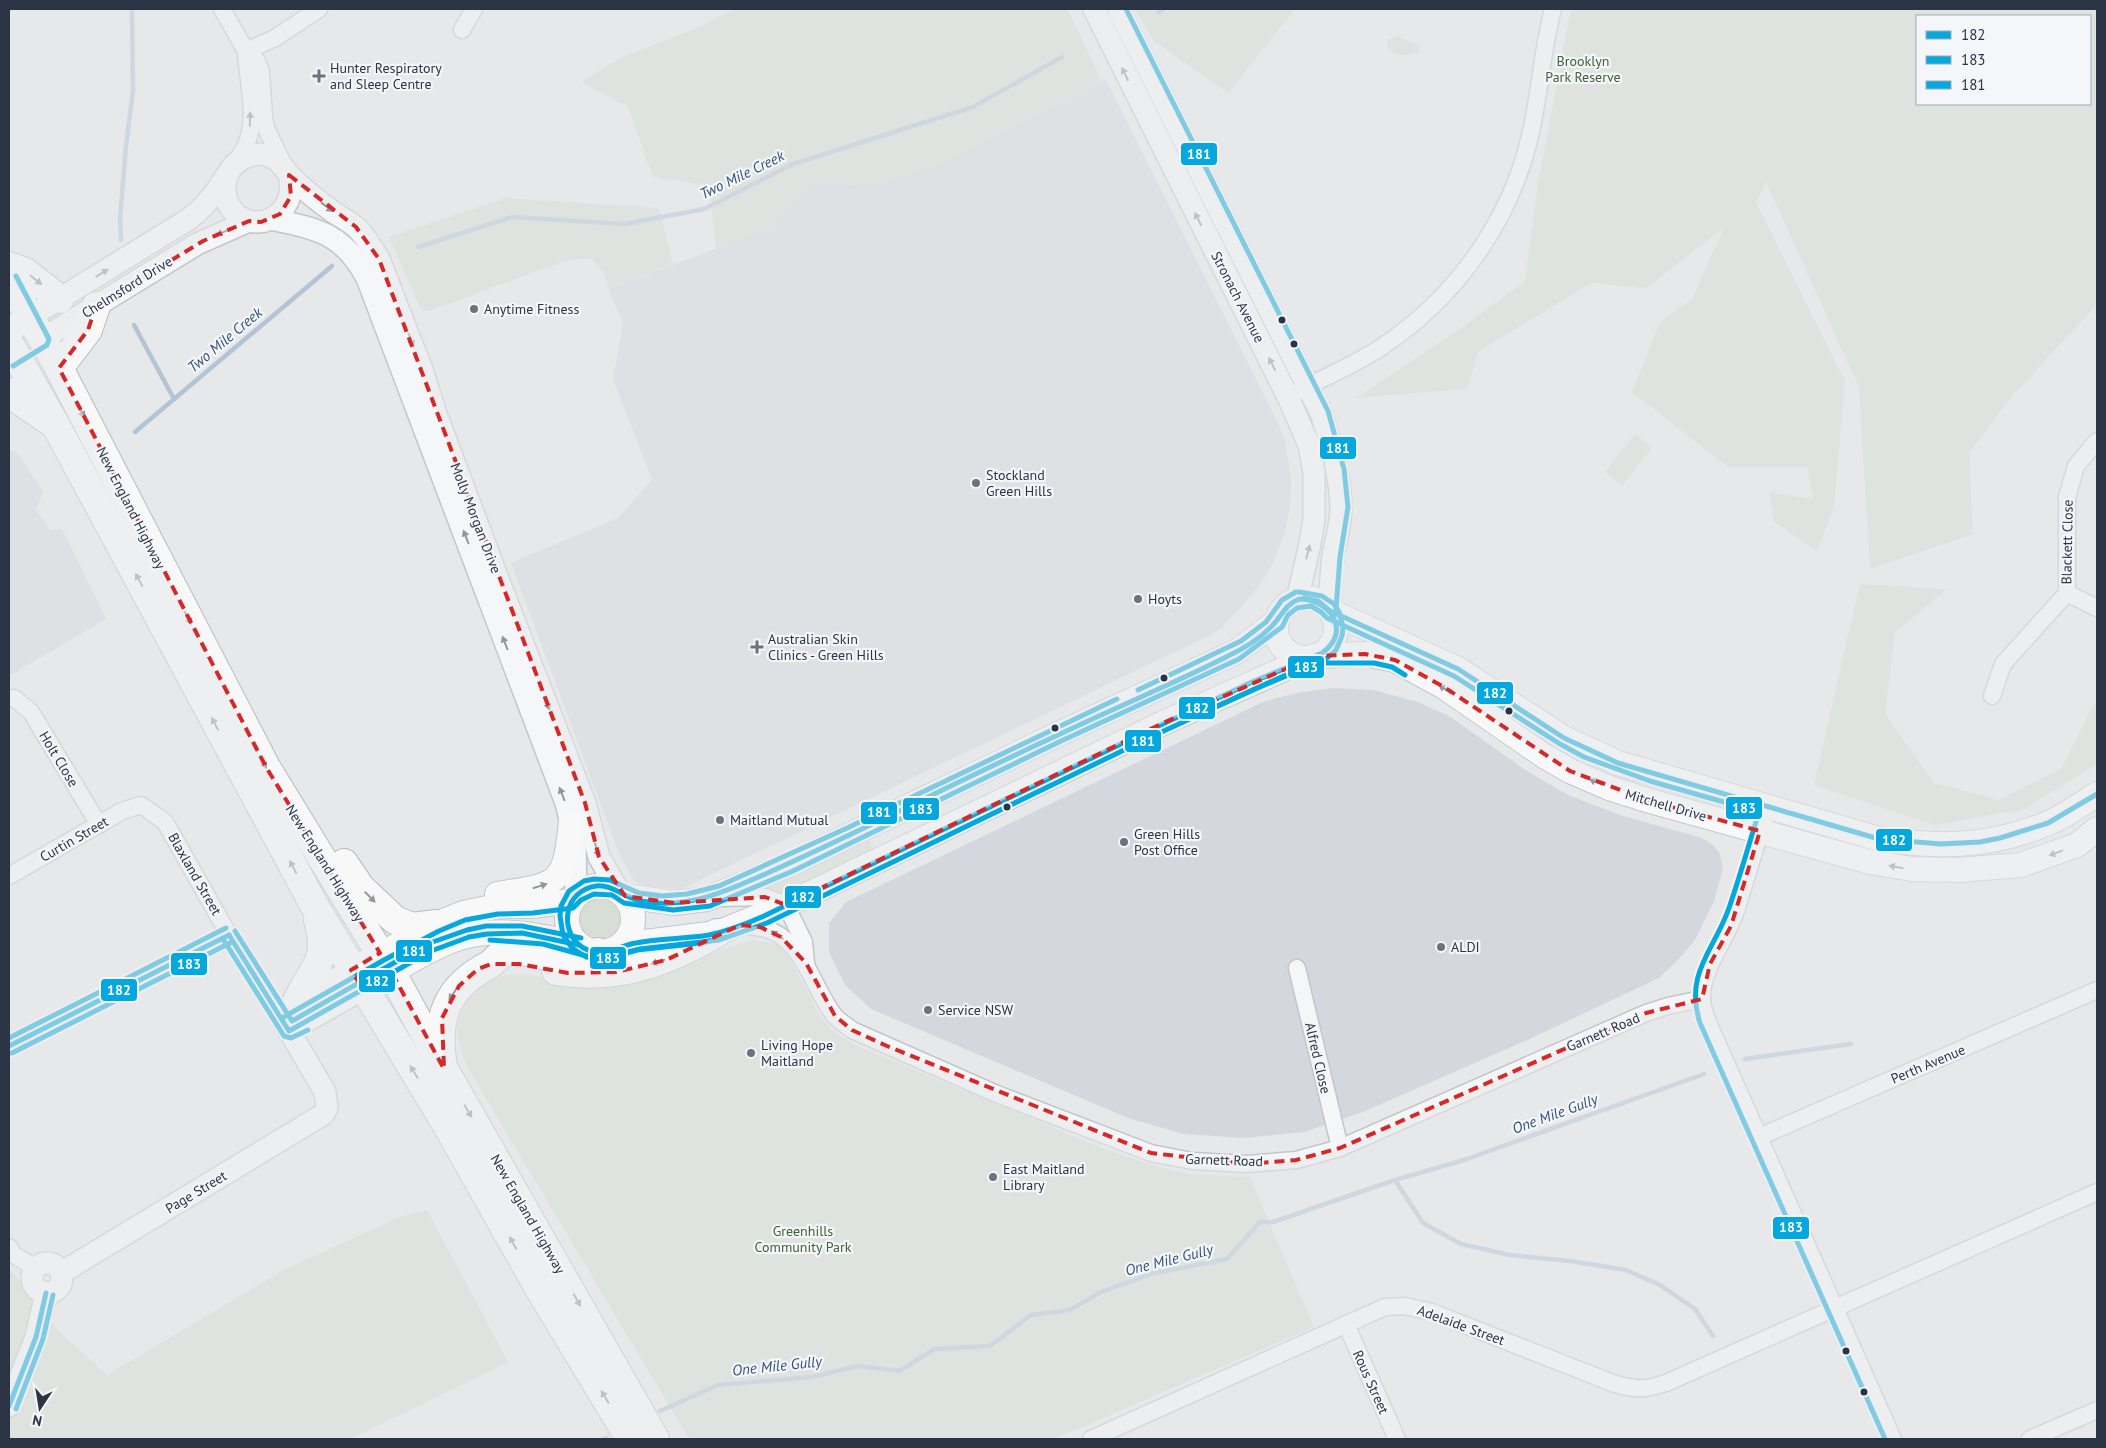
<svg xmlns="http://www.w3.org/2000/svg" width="2106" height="1448" font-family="'PT Sans',sans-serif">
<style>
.built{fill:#d4d7dd}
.green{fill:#d6ded6;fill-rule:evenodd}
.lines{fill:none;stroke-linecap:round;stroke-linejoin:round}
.stream{stroke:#b4c4d5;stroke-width:4.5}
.minor-casing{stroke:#c4c6c8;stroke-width:19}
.tertiary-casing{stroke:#c4c6c8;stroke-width:24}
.secondary-casing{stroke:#c4c6c8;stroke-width:26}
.trunk-casing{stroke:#b8bbbf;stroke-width:30}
.minor{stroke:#f5f6f7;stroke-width:16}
.tertiary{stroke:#f5f6f7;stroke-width:21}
.secondary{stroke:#f8f8f8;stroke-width:24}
.trunk{stroke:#f8f8f8;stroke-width:28}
.bus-1-casing{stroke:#f4f6f9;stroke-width:9}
.bus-2-casing{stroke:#f4f6f9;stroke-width:9}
.bus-3-casing{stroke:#f4f6f9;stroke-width:9}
.bus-1{stroke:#04a8de;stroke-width:5}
.bus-2{stroke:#04a8de;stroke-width:5}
.bus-3{stroke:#04a8de;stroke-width:5}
.oneway{fill:#90959e}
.oneway2{fill:#92969e}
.marked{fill:none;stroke:#d62828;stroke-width:4;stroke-dasharray:10 6;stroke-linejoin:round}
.poi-dot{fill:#6c737f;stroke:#f4f6f9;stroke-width:2}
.bus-dot{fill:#2b3445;stroke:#f4f6f9;stroke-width:2}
.labels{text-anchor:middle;stroke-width:4.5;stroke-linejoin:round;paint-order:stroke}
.park-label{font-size:14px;fill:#3f6138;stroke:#f4f6f9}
.poi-label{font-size:14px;fill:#2b3445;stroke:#f4f6f9;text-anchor:start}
.street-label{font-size:14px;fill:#2b3445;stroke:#f4f6f9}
.water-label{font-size:15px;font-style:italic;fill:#34527a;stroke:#f4f6f9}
.line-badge{stroke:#f4f6f9;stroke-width:2}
.badge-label{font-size:14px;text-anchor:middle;font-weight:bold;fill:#fff}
</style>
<rect width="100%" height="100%" fill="#e6e8ea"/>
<g class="built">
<path d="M1106 80 1278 423 1285 440 1291 480 1290 507 1285 532 1273 563 1261 583 1244 604 1221 628 1208 636 681 889 648 887 634 881 620 856 511 563 618 518 652 480 613 379 623 324 609 289 774 227 794 197 808 188 823 183 873 186 933 168Z"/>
<path d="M9 449 17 453 43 492 36 510 50 530 62 529 106 619 9 676Z"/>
<path d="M1334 688 1373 690 1418 702 1449 716 1527 771 1568 795 1620 815 1702 838 1712 844 1720 854 1723 868 1714 901 1695 940 1679 959 1659 978 1525 1041 1363 1112 1304 1132 1243 1138 1184 1134 1128 1118 871 1009 845 985 829 952V923L846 902 1263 702 1296 693Z"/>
</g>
<g class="green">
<path d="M733 9H1068L1102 82 933 168 891 183 873 186 823 183 808 188 794 197 774 227 716 249 709 185 653 177 628 107 581 82 622 57 700 27Z"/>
<path d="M1135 9H1295L1228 93 1154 41Z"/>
<path d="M1571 9H2097V302L2094 308 2012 396 1969 453 1973 534 1870 569 1859 387 1766 182 1756 202 1845 381 1834 507 1817 551 1774 522 1769 492 1813 499 1807 467H1728L1632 392 1660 322 1692 299 1724 228 1646 288 1591 283 1479 351 1467 389 1356 398 1464 326 1525 281 1538 184ZM1917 16H2090V104H1917Z"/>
<path d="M1397 36 1420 46 1419 53C1408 54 1392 59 1387 46L1388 40Z"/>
<path d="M506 198 659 208 673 264 609 289 604 273 592 259 567 260 429 311 421 309 389 237Z"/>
<path d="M1635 434 1652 448 1622 486 1605 472Z"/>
<path d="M1860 584 1947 589 1895 632 1885 714 1934 783 1999 800 2061 769 2092 707 2097 702V764L2024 809 1935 825 1814 785Z"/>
<path d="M866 834 875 853 784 896 758 889Z"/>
<circle cx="600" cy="919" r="24"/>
<path d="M753 940C760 941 769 942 776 944 791 951 811 1004 823 1020 831 1030 842 1037 853 1044L1102 1148 1148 1164 1189 1174 1250 1177 1314 1327 1054 1439H689L468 1068C458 1044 452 1031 464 1006 487 957 546 980 588 983 597 983 608 980 618 979 664 972 708 953 753 940Z"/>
<path d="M427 1210 508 1362 351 1439H9V1268L61 1333 107 1375 284 1270 402 1216Z"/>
</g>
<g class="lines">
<g class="stream">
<path d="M1159 12 1164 9"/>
<path d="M121 240 120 219 126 146 133 90 132 9"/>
<path d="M418 247 512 217 625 224 704 209 793 164 973 107 1062 57"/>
<path d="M134 325 174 399"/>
<path d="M135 432 332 266"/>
<path d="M1745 1059 1851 1044"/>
<path d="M1395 1180 1423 1223 1461 1244 1510 1255 1570 1261 1626 1270 1660 1285 1695 1309 1713 1336"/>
<path d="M660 1411 718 1385 812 1377 858 1366 900 1371 934 1349 990 1346 1031 1315 1070 1310 1101 1292 1151 1274 1227 1259 1260 1222H1273L1395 1180 1464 1160 1704 1074"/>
<path d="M603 1439 607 1438"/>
</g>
<g class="minor-casing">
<g id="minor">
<path d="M222 9 246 51 257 61 261 72 264 116 266 128 284 166"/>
<path d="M462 30 474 9"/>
<path d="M246 51 275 38 319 9"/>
<path d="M234 164C238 159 242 153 245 147 259 118 247 81 246 51"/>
<path d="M1299 391C1326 376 1357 364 1383 346 1456 297 1510 222 1530 136 1540 94 1542 50 1553 9"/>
<path d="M2097 441 2076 466 2067 497V593L2097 608"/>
<path d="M1992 696 2003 664 2067 593"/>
<path d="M14 698 31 712 99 825"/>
<path d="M1768 807 1736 911C1727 939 1700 971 1702 1000 1702 1006 1705 1013 1707 1020L1893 1439"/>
<path d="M9 876 122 811 141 805 165 822 229 935 278 1012"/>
<path d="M722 898 765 897 786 905 804 942 806 963"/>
<path d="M741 925C752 927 763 927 772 931 806 947 813 988 834 1015 839 1021 846 1025 852 1030L997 1094 1151 1153 1192 1161 1247 1164 1296 1160 1340 1148 1646 1013 1668 1006 1702 999"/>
<path d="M1297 968 1340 1148"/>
<path d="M9 1046 229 935"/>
<path d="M1759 1137 2097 990"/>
<path d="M9 1247 14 1255 36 1268"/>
<path d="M1346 1324 1397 1439"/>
<path d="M1091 1439 1385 1307 1405 1306 1432 1312 1615 1384C1638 1390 1644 1390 1666 1383L2097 1192"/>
<path d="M2030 1439 2097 1410"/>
</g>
</g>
<g class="tertiary-casing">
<g id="tertiary">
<path d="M1094 9 1288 397 1309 445 1314 472V519L1310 544 1297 600"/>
<path d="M1118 9 1321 413C1331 444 1340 474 1341 507 1341 524 1336 539 1333 556 1331 573 1330 591 1329 609"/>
<path d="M289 175C300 216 252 239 230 207 224 197 223 184 228 174 234 160 251 152 266 155 279 158 283 168 291 177 303 189 318 201 332 211 340 217 349 221 357 228 366 237 372 248 379 259L422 370 436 414 503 592 585 803 599 857 619 892"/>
<path d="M271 219C318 229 343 233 367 278L566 803 575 839 576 894"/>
<path d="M30 317 189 219C205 207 216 193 226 176"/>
<path d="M42 339 197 244 249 221"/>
<path d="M289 1031 363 989"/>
<circle cx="47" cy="1278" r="15"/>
<path d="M61 1273 324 1114 327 1107 325 1092 278 1012 351 970"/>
<path d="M9 1406 36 1337 46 1293"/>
</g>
</g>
<g class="secondary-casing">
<g id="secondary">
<path d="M9 330 30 317"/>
<circle cx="1306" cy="628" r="30"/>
<path d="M1330 611 1458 669 1564 738 1618 763 1879 839C1937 847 1985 848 2041 826 2061 819 2080 805 2097 794"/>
<path d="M1315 656 1365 654 1395 660 1444 687 1544 756 1570 771 1609 788 1650 801 1870 862 1912 869 1958 870 2021 865 2077 845 2097 829"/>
<circle cx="600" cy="919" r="33"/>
<path d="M497 894C558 884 565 887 571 821"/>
<path d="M625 896 674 903 707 899 790 864 1056 735 1236 652 1277 621"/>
<path d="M621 945 717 933 786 905 1161 724 1311 657"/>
<path d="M351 970 436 924 463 913 497 906H532L571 901"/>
<path d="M363 989C392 973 420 953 451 941 492 925 538 934 579 945"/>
</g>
</g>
<g class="trunk-casing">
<g id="trunk">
<path d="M9 266 25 272 60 299"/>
<path d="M9 280 59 368 266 767 392 973 444 1069 655 1439"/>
<path d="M9 343 55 424 314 905 449 1129 537 1285 630 1439"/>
<path d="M59 368 88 330 96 306"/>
<path d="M9 392 23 403 51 422"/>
<path d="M344 863 361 888 395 920 412 927 436 924"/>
<path d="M556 971C617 981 665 963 717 933"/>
<path d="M297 1001C313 966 330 963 318 920"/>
<path d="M442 1060C436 1016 448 986 489 965 494 962 498 955 504 953 528 945 555 964 580 959 586 958 593 954 598 952"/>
</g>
</g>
<use href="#minor" class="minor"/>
<use href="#tertiary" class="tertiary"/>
<use href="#secondary" class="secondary"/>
<use href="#trunk" class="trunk"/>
<g class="bus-1-casing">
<g id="bus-1">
<path d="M1304 598 1318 601 1330 611 1458 669 1564 738 1618 763 1879 839 1941 844 1980 842 2000 838 2048 823 2097 794"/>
<path d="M1299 599C1331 599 1352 632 1322 653L1252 682 1152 729 764 916C746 924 728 931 709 935 685 939 660 938 636 943 622 945 609 954 595 952 576 949 565 931 568 913 570 898 582 888 596 886 612 884 625 898 641 901 688 910 730 890 772 871 868 828 962 779 1058 735 1114 708 1171 685 1226 657 1241 650 1258 640 1270 628 1281 618 1284 605 1299 599Z"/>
<path d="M229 935 289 1031 431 951 469 937 487 934 522 933 579 945"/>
<path d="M9 1046 229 935"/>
<path d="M9 1406 36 1337 46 1293"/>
</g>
</g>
<g class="bus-2-casing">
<g id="bus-2">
<path d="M1213 708 1286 675 1316 663H1374L1392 667 1405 675"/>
<path d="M223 939 284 1036 291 1038 308 1030"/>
<path d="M490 940 543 944 601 960 637 950 701 943 727 937"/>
<path d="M282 1018 384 960 439 931 465 920 498 914 533 913 573 908 581 900 594 894 612 895 624 903 673 910 710 906 793 871 1059 742 1239 659 1282 627 1288 615 1297 608 1311 606 1321 612 1327 618 1454 676 1560 744 1584 757 1650 781 1759 812C1749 844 1740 876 1729 908 1714 951 1684 973 1700 1023L1885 1439"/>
<path d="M12 1053 232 942"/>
<path d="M16 1409 43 1339 53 1295"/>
</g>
</g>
<g class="bus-3-casing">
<g id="bus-3">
<path d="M1126 9 1328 411 1344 469 1348 507 1340 557 1336 609"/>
<path d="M13 366 47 345 49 339 16 276"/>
<path d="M1138 690 1241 641 1266 622 1282 600 1296 592"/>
<path d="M1117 699 845 829 719 886 687 894 662 896 639 893 610 880 594 879 584 881 569 891 561 906 560 916 563 935 572 948 586 957 601 959 640 949 719 940 767 923 1155 735 1255 689 1326 659 1336 650 1342 636 1343 627 1339 612 1334 604 1322 596 1299 592"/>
<path d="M235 931 292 1021 427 944 467 930 486 926H522L581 938"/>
<path d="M9 1038 226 928"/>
</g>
</g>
<use href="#bus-1" class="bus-1"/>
<use href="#bus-2" class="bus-2"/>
<use href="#bus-3" class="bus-3"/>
</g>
<defs><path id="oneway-solid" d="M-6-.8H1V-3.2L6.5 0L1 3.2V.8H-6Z" transform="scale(1.25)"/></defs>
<g class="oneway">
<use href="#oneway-solid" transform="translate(1125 74) rotate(-116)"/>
<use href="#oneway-solid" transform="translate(250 119) rotate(-88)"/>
<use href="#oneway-solid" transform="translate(327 207) rotate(38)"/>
<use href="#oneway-solid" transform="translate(1198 219) rotate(-117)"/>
<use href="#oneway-solid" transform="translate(223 232) rotate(157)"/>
<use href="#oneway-solid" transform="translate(102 273) rotate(-32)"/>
<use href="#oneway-solid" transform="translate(411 340) rotate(69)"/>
<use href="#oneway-solid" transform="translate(1272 364) rotate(-117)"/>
<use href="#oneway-solid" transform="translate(466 537) rotate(-111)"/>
<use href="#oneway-solid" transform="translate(1308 552) rotate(-76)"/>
<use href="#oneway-solid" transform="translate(505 643) rotate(-111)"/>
<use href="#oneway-solid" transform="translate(547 703) rotate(69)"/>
<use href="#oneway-solid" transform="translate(562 794) rotate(-111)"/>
<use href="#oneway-solid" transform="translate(597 850) rotate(75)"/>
<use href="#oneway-solid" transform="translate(777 935) rotate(-146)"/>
</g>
<g class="oneway2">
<use href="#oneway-solid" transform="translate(36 280) rotate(38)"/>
<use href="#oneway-solid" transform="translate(81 411) rotate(63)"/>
<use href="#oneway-solid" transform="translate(139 580) rotate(-118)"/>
<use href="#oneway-solid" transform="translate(188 618) rotate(62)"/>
<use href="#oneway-solid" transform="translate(1445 689) rotate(-147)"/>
<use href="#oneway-solid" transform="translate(215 724) rotate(-118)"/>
<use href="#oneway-solid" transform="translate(263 762) rotate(62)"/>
<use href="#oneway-solid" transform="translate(1596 782) rotate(-157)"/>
<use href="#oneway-solid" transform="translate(2056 853) rotate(160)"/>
<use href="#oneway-solid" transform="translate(293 867) rotate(-118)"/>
<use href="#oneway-solid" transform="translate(1896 867) rotate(-170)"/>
<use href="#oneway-solid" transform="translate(540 886) rotate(-17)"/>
<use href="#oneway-solid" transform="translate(370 897) rotate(45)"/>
<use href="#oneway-solid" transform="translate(658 962) rotate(162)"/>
<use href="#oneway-solid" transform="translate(453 994) rotate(124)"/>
<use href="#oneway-solid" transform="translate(414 1072) rotate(-122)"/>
<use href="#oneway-solid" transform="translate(468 1111) rotate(59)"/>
<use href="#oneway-solid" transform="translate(513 1243) rotate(-119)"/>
<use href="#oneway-solid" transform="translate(577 1300) rotate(61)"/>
<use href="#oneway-solid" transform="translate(605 1397) rotate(-121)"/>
</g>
<path d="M0 0H2106V1448H0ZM289 175 356 227 379 259 585 803 599 857 625 896 674 903 765 897 786 905 1161 724 1315 656 1365 654 1395 660 1444 687 1570 771 1650 801 1760 831 1731 926 1710 964 1702 999 1646 1013 1340 1148 1296 1160 1247 1164 1151 1153 887 1046 852 1030 835 1016 806 963 781 937 760 927 740 925 666 960 616 972 568 973 519 964H491L478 969 459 986 442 1018 444 1069 392 973 363 989 351 970 380 953 266 767 59 368 88 330 96 306 203 241 249 221 261 222 280 214 291 196Z" fill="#e6e8ea" fill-opacity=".55" fill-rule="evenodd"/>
<path class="marked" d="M289 175 356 227 379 259 585 803 599 857 625 896 674 903 765 897 786 905 1161 724 1315 656 1365 654 1395 660 1444 687 1570 771 1650 801 1760 831 1731 926 1710 964 1702 999 1646 1013 1340 1148 1296 1160 1247 1164 1151 1153 887 1046 852 1030 835 1016 806 963 781 937 760 927 740 925 666 960 616 972 568 973 519 964H491L478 969 459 986 442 1018 444 1069 392 973 363 989 351 970 380 953 266 767 59 368 88 330 96 306 203 241 249 221 261 222 280 214 291 196Z"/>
<g class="poi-dot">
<path d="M316.5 68.5h5v5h5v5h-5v5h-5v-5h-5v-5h5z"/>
<circle cx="474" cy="309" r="5"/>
<circle cx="976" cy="483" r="5"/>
<circle cx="1138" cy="599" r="5"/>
<path d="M754.5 639.5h5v5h5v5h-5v5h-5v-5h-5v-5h5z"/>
<circle cx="720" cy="820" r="5"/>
<circle cx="1124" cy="842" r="5"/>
<circle cx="1441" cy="947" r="5"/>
<circle cx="928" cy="1010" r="5"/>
<circle cx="751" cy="1053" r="5"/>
<circle cx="993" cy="1177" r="5"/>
</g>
<g class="bus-dot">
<circle cx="1282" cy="320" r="4.5"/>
<circle cx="1294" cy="344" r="4.5"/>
<circle cx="1164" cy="678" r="4.5"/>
<circle cx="1509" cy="711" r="4.5"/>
<circle cx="1055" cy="728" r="4.5"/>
<circle cx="1007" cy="807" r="4.5"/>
<circle cx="1846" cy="1351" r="4.5"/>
<circle cx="1864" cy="1392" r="4.5"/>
</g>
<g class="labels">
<g class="park-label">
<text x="1583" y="66">Brooklyn<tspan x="1583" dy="16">Park Reserve</tspan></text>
<text x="803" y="1236">Greenhills<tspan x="803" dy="16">Community Park</tspan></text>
</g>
<g class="poi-label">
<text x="330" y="73">Hunter Respiratory<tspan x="330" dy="16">and Sleep Centre</tspan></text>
<text x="484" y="314">Anytime Fitness</text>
<text x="986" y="480">Stockland<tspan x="986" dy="16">Green Hills</tspan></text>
<text x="1148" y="604">Hoyts</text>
<text x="768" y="644">Australian Skin<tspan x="768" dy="16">Clinics - Green Hills</tspan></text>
<text x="730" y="825">Maitland Mutual</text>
<text x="1134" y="839">Green Hills<tspan x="1134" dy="16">Post Office</tspan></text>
<text x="1451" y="952">ALDI</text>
<text x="938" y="1015">Service NSW</text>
<text x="761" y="1050">Living Hope<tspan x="761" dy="16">Maitland</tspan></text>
<text x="1003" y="1174">East Maitland<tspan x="1003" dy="16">Library</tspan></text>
</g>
<g class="street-label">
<text transform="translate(127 287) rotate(-32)" y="5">Chelmsford Drive</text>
<text transform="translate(1238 297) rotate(63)" y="5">Stronach Avenue</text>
<text transform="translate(131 508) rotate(63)" y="5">New England Highway</text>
<text transform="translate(476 518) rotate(69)" y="5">Molly Morgan Drive</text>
<text transform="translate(2067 542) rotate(-89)" y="5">Blackett Close</text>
<text transform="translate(59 759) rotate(59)" y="5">Holt Close</text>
<text transform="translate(1666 805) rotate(16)" y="5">Mitchell Drive</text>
<text transform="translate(74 839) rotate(-30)" y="5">Curtin Street</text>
<text transform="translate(325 863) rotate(58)" y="5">New England Highway</text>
<text transform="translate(195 874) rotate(60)" y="5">Blaxland Street</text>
<text transform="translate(1603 1032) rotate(-23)" y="5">Garnett Road</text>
<text transform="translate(1318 1058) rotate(77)" y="5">Alfred Close</text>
<text transform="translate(1928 1064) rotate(-23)" y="5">Perth Avenue</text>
<text transform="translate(1224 1160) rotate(2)" y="5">Garnett Road</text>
<text transform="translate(196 1192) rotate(-31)" y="5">Page Street</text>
<text transform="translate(528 1214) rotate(60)" y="5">New England Highway</text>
<text transform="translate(1461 1325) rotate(20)" y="5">Adelaide Street</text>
<text transform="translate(1371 1382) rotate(66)" y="5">Rous Street</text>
</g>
<g class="water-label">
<text transform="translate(742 175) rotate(-26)" y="5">Two Mile Creek</text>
<text transform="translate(225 340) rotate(-40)" y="5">Two Mile Creek</text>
<text transform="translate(1555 1114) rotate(-20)" y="5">One Mile Gully</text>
<text transform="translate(1169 1260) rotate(-14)" y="5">One Mile Gully</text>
<text transform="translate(777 1366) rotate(-6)" y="5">One Mile Gully</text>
</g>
</g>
<g class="line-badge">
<rect x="1180" y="142" width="38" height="24" rx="5" fill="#04a8de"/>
<rect x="1319" y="436" width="38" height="24" rx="5" fill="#04a8de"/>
<rect x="1287" y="655" width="38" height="24" rx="5" fill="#04a8de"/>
<rect x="1476" y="681" width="38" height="24" rx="5" fill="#04a8de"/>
<rect x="1178" y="696" width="38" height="24" rx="5" fill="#04a8de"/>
<rect x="1124" y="729" width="38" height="24" rx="5" fill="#04a8de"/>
<rect x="1725" y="796" width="38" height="24" rx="5" fill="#04a8de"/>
<rect x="902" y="797" width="38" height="24" rx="5" fill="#04a8de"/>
<rect x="860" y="801" width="38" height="24" rx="5" fill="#04a8de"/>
<rect x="1875" y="828" width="38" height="24" rx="5" fill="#04a8de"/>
<rect x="784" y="885" width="38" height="24" rx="5" fill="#04a8de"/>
<rect x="395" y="939" width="38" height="24" rx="5" fill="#04a8de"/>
<rect x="589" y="946" width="38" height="24" rx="5" fill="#04a8de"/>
<rect x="170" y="952" width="38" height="24" rx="5" fill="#04a8de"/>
<rect x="358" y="969" width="38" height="24" rx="5" fill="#04a8de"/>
<rect x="100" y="978" width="38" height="24" rx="5" fill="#04a8de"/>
<rect x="1772" y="1216" width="38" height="24" rx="5" fill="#04a8de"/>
</g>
<g class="badge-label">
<text x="1199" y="159">181</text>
<text x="1338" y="453">181</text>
<text x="1306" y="672">183</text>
<text x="1495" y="698">182</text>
<text x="1197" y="713">182</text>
<text x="1143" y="746">181</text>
<text x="1744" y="813">183</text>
<text x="921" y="814">183</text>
<text x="879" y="817">181</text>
<text x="1894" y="845">182</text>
<text x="803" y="902">182</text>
<text x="414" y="956">181</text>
<text x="608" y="963">183</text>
<text x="189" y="969">183</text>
<text x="377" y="986">182</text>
<text x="119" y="995">182</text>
<text x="1791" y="1232">183</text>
</g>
<rect width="2106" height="1448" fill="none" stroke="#2b3445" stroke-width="20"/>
<rect x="1916" y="15" width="175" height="90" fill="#f4f6f9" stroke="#a4a8b1"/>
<rect x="1926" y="31" width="25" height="8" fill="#04a8de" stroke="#a4a8b1"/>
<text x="1961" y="40" font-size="15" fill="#2b3445">182</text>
<rect x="1926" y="56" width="25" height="8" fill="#04a8de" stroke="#a4a8b1"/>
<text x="1961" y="65" font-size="15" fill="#2b3445">183</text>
<rect x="1926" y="81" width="25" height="8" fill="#04a8de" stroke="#a4a8b1"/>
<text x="1961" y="90" font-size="15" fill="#2b3445">181</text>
<g transform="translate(40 1408) rotate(192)" stroke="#f4f6f9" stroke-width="4" paint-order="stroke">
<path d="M0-4L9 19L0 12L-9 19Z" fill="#2b3445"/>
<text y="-8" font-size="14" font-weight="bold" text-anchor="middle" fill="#2b3445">N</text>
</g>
</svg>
